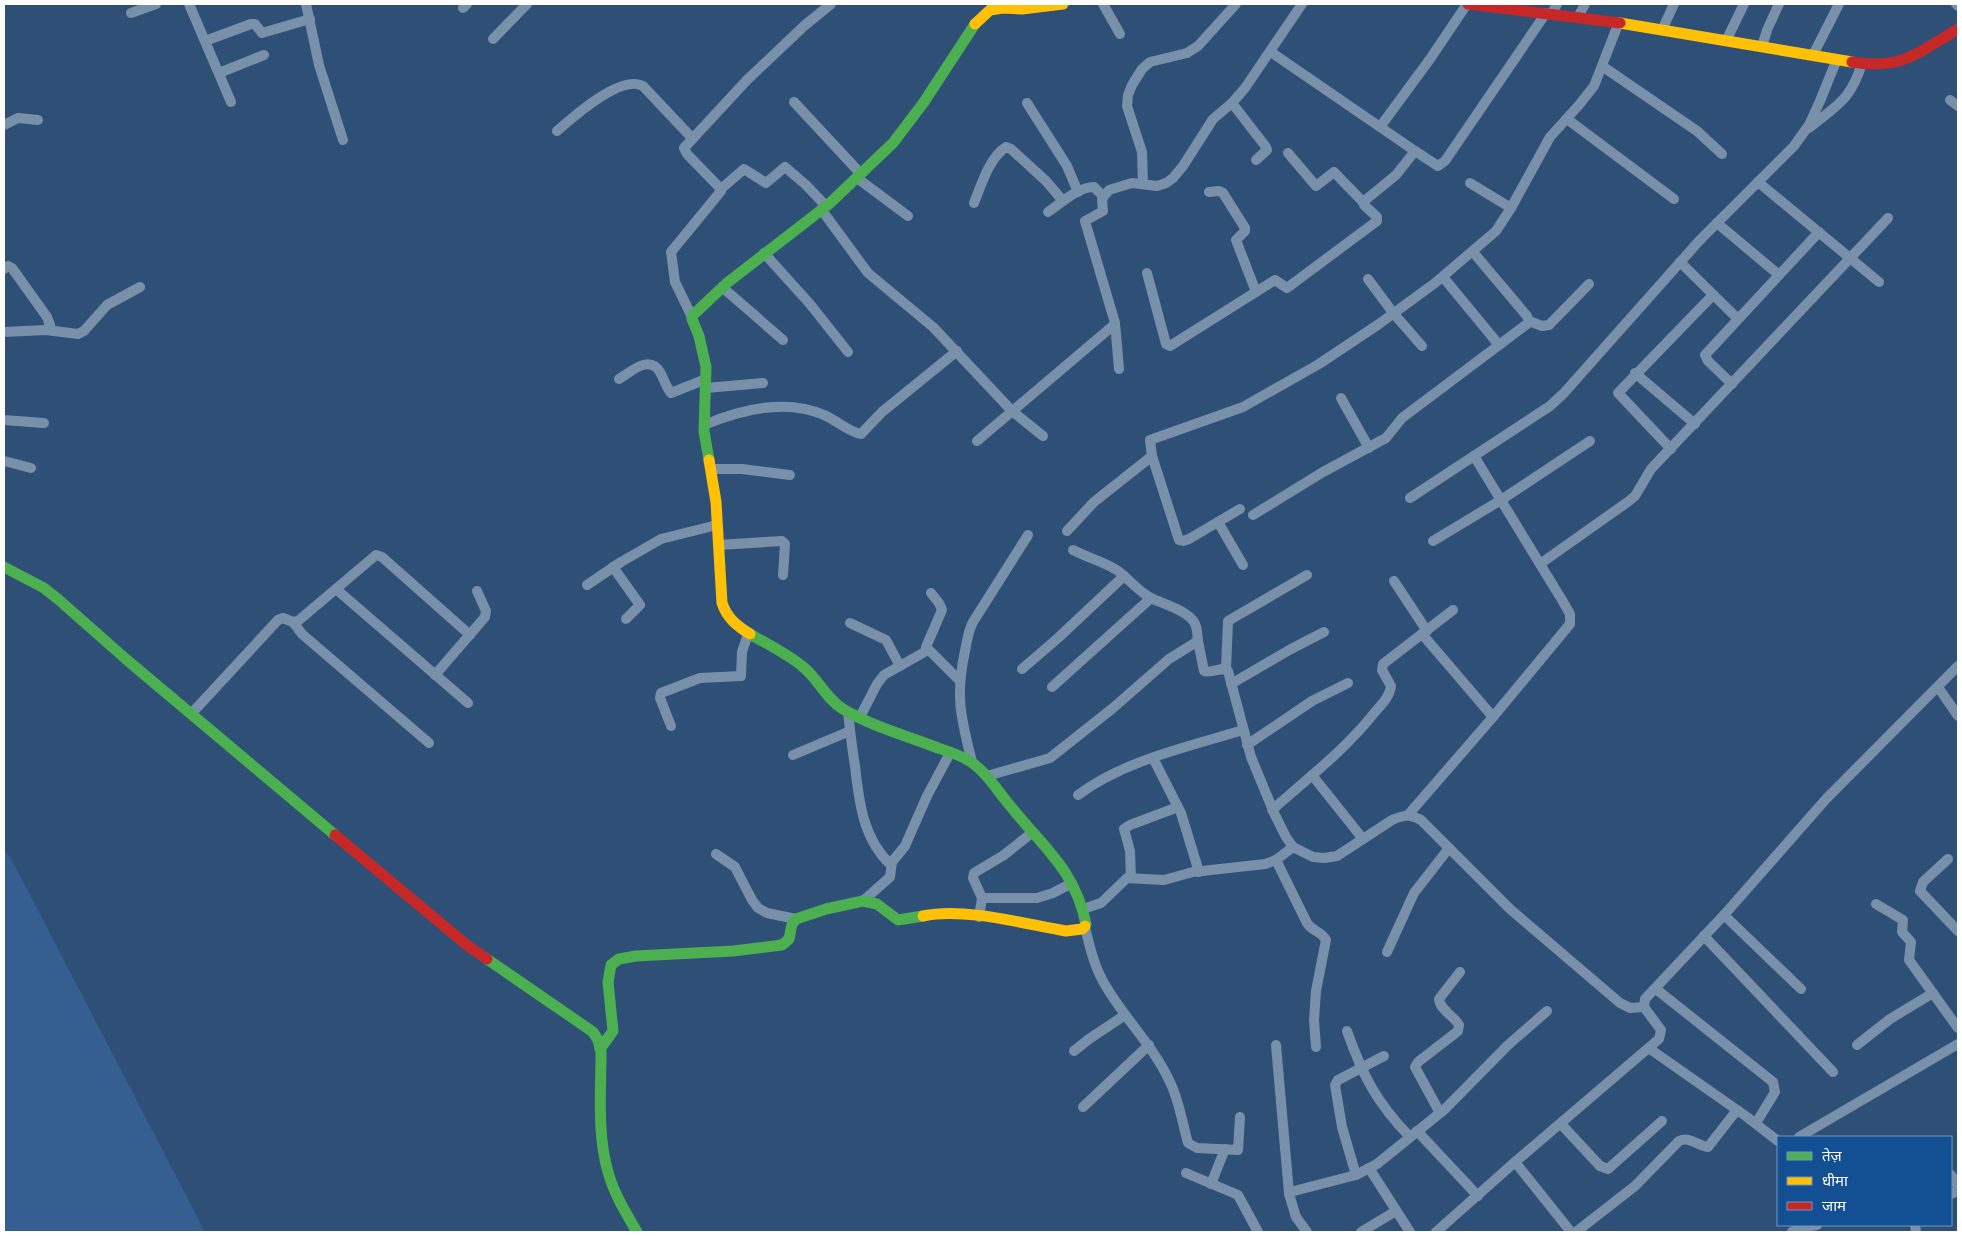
<svg xmlns="http://www.w3.org/2000/svg" width="1962" height="1236" font-family="'Varela Round','Noto Sans Devanagari',sans-serif">
<style>
.water{fill:#345f90}
.lines{fill:none;stroke-linecap:round;stroke-linejoin:round}
.street{stroke:#7890a9;stroke-width:10}
.fast{stroke:#4caf50;stroke-width:11}
.slow{stroke:#ffc107;stroke-width:11}
.jam{stroke:#c62828;stroke-width:11}
</style>
<rect width="100%" height="100%" fill="#2f5076"/>
<path class="water" d="M4 849 16 868 205 1232H4Z"/>
<g class="lines">
<g class="street">
<path d="M189 4 231 102"/>
<path d="M306 4 319 65 343 140"/>
<path d="M1103 4 1120 34"/>
<path d="M1956 4 1958 6"/>
<path d="M463 8 467 4"/>
<path d="M131 13 156 4"/>
<path d="M1552 13 1557 4"/>
<path d="M1578 17 1585 4"/>
<path d="M1662 30 1674 4"/>
<path d="M493 39 527 4"/>
<path d="M205 41 251 24H255L262 33 310 19"/>
<path d="M1726 41 1744 4"/>
<path d="M1762 47 1767 30 1779 4"/>
<path d="M1271 52 1415 151 1438 166 1445 161 1546 13"/>
<path d="M1813 55 1839 4"/>
<path d="M1602 66 1697 131 1722 154"/>
<path d="M219 73 264 55"/>
<path d="M1950 100 1958 106"/>
<path d="M794 102 861 174"/>
<path d="M1027 103 1067 166 1078 192"/>
<path d="M1232 103 1266 147 1267 150 1256 160"/>
<path d="M1567 119 1674 199"/>
<path d="M4 125 18 118 38 120"/>
<path d="M1380 127 1430 59 1467 4"/>
<path d="M1809 128C1837 105 1851 100 1862 63"/>
<path d="M557 131C574 116 621 74 643 86L692 138"/>
<path d="M1288 153 1316 186 1334 172 1363 202"/>
<path d="M857 178 908 216"/>
<path d="M1758 182 1879 282"/>
<path d="M1143 183 1142 152 1127 106 1128 95 1132 85 1142 69 1150 62 1187 53 1198 46 1236 4"/>
<path d="M1470 183 1511 208"/>
<path d="M721 189 744 169 766 183 785 167 806 185 826 206"/>
<path d="M1209 192 1219 191 1223 193 1245 228V231L1236 240 1256 292"/>
<path d="M974 203C981 186 989 158 1006 147L1011 149 1046 181 1063 201"/>
<path d="M821 209 868 273 933 327 1012 411 1043 436"/>
<path d="M1048 212C1061 203 1078 187 1094 187L1103 196"/>
<path d="M1717 223 1779 275"/>
<path d="M764 253 810 304 848 352"/>
<path d="M1680 262 1738 319"/>
<path d="M4 269 8 266 12 268 47 317 50 325 46 330"/>
<path d="M1147 273 1166 344 1170 346 1275 280 1287 288 1377 221V217L1364 205 1363 202 1396 175 1415 151"/>
<path d="M1443 277 1499 345"/>
<path d="M1368 279 1394 314 1422 346"/>
<path d="M722 287 783 340"/>
<path d="M692 317 675 282 671 252 721 191 718 186 687 154 684 148 747 80 804 26 831 4"/>
<path d="M1529 321 1542 326 1549 325 1589 284"/>
<path d="M4 332 46 330 78 334 84 331 107 305 140 287"/>
<path d="M1119 369 1115 323 1085 221 1103 211 1102 199 1109 190 1132 183 1157 186 1166 183 1173 178 1183 166 1213 119 1232 103 1245 88 1302 4"/>
<path d="M1635 373 1695 424"/>
<path d="M619 379C631 372 649 354 660 372 664 379 666 387 671 393L706 379"/>
<path d="M1732 384 1708 361 1705 355 1819 232"/>
<path d="M706 388 763 383"/>
<path d="M1341 398 1369 448"/>
<path d="M4 420 44 423"/>
<path d="M704 425C740 410 786 398 824 415 834 419 851 433 861 434L882 412 957 351"/>
<path d="M977 441 1115 324"/>
<path d="M1671 449 1618 393 1713 295"/>
<path d="M4 461 31 468"/>
<path d="M711 469H742L790 475"/>
<path d="M1410 498 1550 406 1564 393 1699 241 1794 146 1809 125 1820 101 1837 59"/>
<path d="M1240 509 1189 539 1183 541 1179 540 1152 456 1150 440 1243 407 1319 364 1379 324 1435 283 1496 231 1511 208 1550 137 1579 105 1594 86 1619 22"/>
<path d="M1253 515 1323 472 1386 438 1402 418 1527 324 1529 321 1527 316 1473 252"/>
<path d="M1218 522 1243 565"/>
<path d="M1067 531 1094 502 1152 456"/>
<path d="M1433 541 1501 500 1590 441"/>
<path d="M718 545 782 541 785 544 783 575"/>
<path d="M1540 564 1629 501 1635 496 1651 469 1888 218"/>
<path d="M613 567 640 605 626 619"/>
<path d="M1394 581 1427 631"/>
<path d="M587 585 621 562 661 539 717 525"/>
<path d="M336 589 468 703"/>
<path d="M931 593 939 603 942 610 926 647 960 681"/>
<path d="M293 622 302 634 429 743"/>
<path d="M850 623 886 640 900 666"/>
<path d="M1422 634 1493 717"/>
<path d="M1198 641 1204 671C1211 674 1220 666 1228 671L1251 757 1275 815 1286 837 1293 847 1313 857 1324 858 1337 856 1392 820C1403 815 1410 814 1421 820L1510 909 1620 1003 1630 1008 1644 1007"/>
<path d="M1022 669 1058 638 1124 576"/>
<path d="M1226 669 1228 621 1307 575"/>
<path d="M435 675 485 617 486 611 477 591"/>
<path d="M1231 684 1291 649 1324 632"/>
<path d="M1052 687 1151 598"/>
<path d="M1938 687 1958 716"/>
<path d="M848 712C850 730 852 748 855 766 859 802 863 839 891 865"/>
<path d="M192 713 278 620 283 618 293 622 298 621 376 555 382 557 470 635"/>
<path d="M860 717 877 684 884 675 928 650"/>
<path d="M671 726 660 698 661 693 700 678 741 676 742 652 748 634"/>
<path d="M1247 745 1312 701 1348 683"/>
<path d="M793 755 850 731"/>
<path d="M1153 758 1181 813 1199 872"/>
<path d="M972 762C961 718 955 697 965 651 967 641 968 631 973 622L1028 535"/>
<path d="M1312 775 1363 839"/>
<path d="M987 776 1050 758 1113 708 1169 659 1198 641C1197 635 1198 628 1194 622 1186 610 1163 604 1151 598 1138 591 1130 580 1118 571 1105 562 1088 558 1073 550"/>
<path d="M1078 795C1125 760 1188 747 1243 730"/>
<path d="M1272 810C1308 778 1346 749 1375 712 1382 704 1390 696 1391 686L1382 670 1383 664 1453 610"/>
<path d="M1408 815 1493 717 1570 624V614L1562 600 1474 456"/>
<path d="M716 854 735 867 752 900 758 908 767 913 796 919"/>
<path d="M1948 859 1923 882 1920 891 1958 931"/>
<path d="M1276 860 1307 923C1312 931 1322 932 1326 940L1316 991 1314 1020 1316 1047"/>
<path d="M1131 878 1130 851 1124 829 1130 825 1178 807"/>
<path d="M982 898H1037L1053 893 1072 883"/>
<path d="M863 901 890 877 892 862 905 846 927 796 950 753"/>
<path d="M1876 904 1903 920 1902 932 1911 942 1909 960 1958 1028"/>
<path d="M1083 909 1101 903 1127 878 1164 880 1193 872 1265 864 1276 860 1293 847"/>
<path d="M1724 915 1801 989"/>
<path d="M979 917 982 898 973 878 974 873 1004 855 1033 832"/>
<path d="M1085 927C1090 948 1095 970 1107 988 1126 1020 1153 1046 1169 1080 1179 1099 1182 1122 1188 1143L1197 1148 1238 1150 1240 1117"/>
<path d="M1704 936 1833 1072"/>
<path d="M1387 952 1414 893 1449 848"/>
<path d="M1656 989 1773 1082 1775 1092 1756 1123"/>
<path d="M1347 1031C1363 1076 1376 1102 1410 1137"/>
<path d="M1276 1045 1289 1193"/>
<path d="M1857 1045 1890 1019 1933 993"/>
<path d="M1650 1049 1747 1117 1778 1141"/>
<path d="M1074 1051 1089 1039 1125 1015"/>
<path d="M1083 1107 1149 1045"/>
<path d="M1440 1113 1415 1067 1418 1062 1458 1031 1459 1025C1454 1016 1440 1010 1439 999L1460 972"/>
<path d="M1561 1124 1600 1166 1608 1169 1662 1121"/>
<path d="M1417 1131 1478 1196"/>
<path d="M1799 1137 1958 1044"/>
<path d="M1515 1162 1571 1232"/>
<path d="M1369 1168 1410 1232"/>
<path d="M1186 1173 1238 1195 1258 1232"/>
<path d="M1356 1175 1342 1127 1335 1085 1338 1080 1384 1056"/>
<path d="M1951 1175 1958 1186"/>
<path d="M1211 1184 1225 1149"/>
<path d="M1951 1194 1958 1191"/>
<path d="M1915 1225 1916 1232"/>
<path d="M1307 1232 1296 1217 1289 1194 1290 1192 1356 1175 1377 1164 1445 1109 1508 1045 1547 1011"/>
<path d="M1361 1232 1396 1211"/>
<path d="M1436 1232 1515 1162 1659 1039 1661 1030 1644 1007 1645 999 1724 915 1826 799 1958 666"/>
<path d="M1576 1232 1635 1186 1679 1141C1690 1136 1697 1146 1708 1147L1737 1110"/>
<path d="M1792 1232 1805 1227 1817 1225"/>
</g>
<g class="fast">
<path d="M709 460 704 431 706 367 699 336 692 319 693 315 727 283 829 204 893 143 924 102 975 24"/>
<path d="M4 567 44 588 59 600 127 660 335 835"/>
<path d="M750 634C767 644 786 653 802 666 818 678 825 698 843 709 871 726 907 736 938 748 947 751 957 754 966 759 985 769 998 792 1012 808 1044 848 1075 870 1086 924L1085 926"/>
<path d="M487 959 593 1032 598 1040 601 1052C601 1092 597 1134 608 1172 614 1194 626 1213 637 1232"/>
<path d="M600 1049 613 1031 608 982 611 965 619 959 636 956 733 951 782 945 789 939 792 924 796 919 826 909 863 901 877 904 898 920 923 916"/>
</g>
<g class="slow">
<path d="M1620 23 1852 62"/>
<path d="M975 24 990 10 1003 8 1022 9 1063 4"/>
<path d="M709 460 716 502 722 603C727 618 737 626 750 634"/>
<path d="M923 916C965 907 1024 924 1066 931L1082 929 1085 926"/>
</g>
<g class="jam">
<path d="M1468 4 1620 23"/>
<path d="M1852 62C1901 70 1918 53 1958 29"/>
<path d="M335 835 468 946 487 959"/>
</g>
</g>
<rect width="1962" height="1236" fill="none" stroke="#ffffff" stroke-width="10"/>
<rect x="1777" y="1136" width="175" height="90" fill="#124f93" stroke="#7195be"/>
<rect x="1787" y="1152" width="25" height="8" fill="#4caf50" stroke="#7195be"/>
<text x="1822" y="1161" font-size="15" fill="#ffffff">तेज़</text>
<rect x="1787" y="1177" width="25" height="8" fill="#ffc107" stroke="#7195be"/>
<text x="1822" y="1186" font-size="15" fill="#ffffff">धीमा</text>
<rect x="1787" y="1202" width="25" height="8" fill="#c62828" stroke="#7195be"/>
<text x="1822" y="1211" font-size="15" fill="#ffffff">जाम</text>
</svg>
